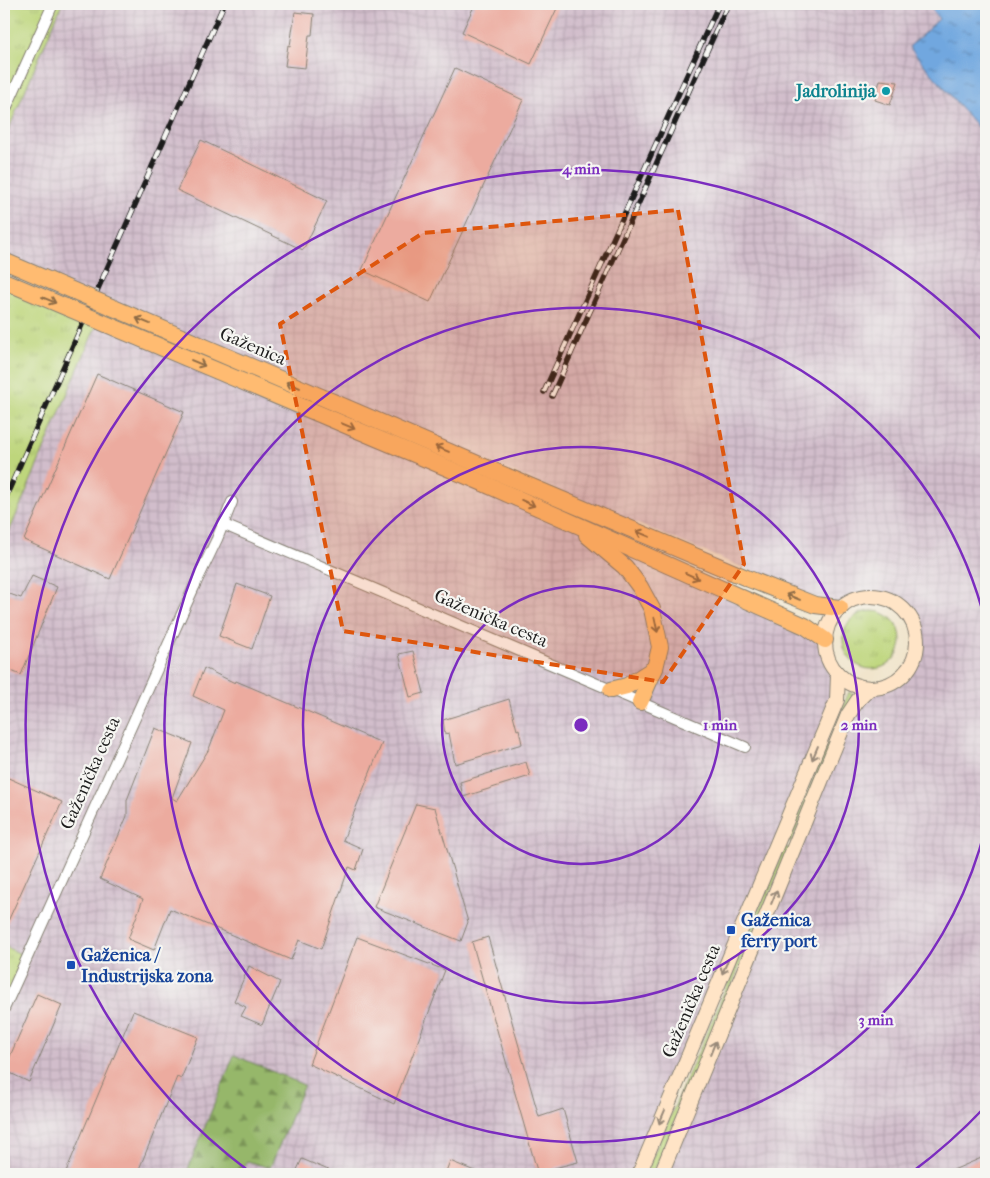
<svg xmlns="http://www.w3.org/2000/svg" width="990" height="1178" font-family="'IM FELL French Canon',serif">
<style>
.industrial{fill:url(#industrial-grid)}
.grass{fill:url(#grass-tufts);stroke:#6d794c}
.forest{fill:url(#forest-firs);stroke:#596a44}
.water{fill:url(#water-ripples);stroke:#46627e}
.building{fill:#ecab9f}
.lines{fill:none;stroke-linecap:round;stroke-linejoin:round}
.minor-casing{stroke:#868074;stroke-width:12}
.secondary-casing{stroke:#868074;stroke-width:16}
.trunk-casing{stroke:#868074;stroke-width:18}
.minor{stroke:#fff;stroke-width:10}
.secondary{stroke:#ffe4c6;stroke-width:14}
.trunk{stroke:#ffbb71;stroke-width:16}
.rail-casing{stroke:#1c1c1c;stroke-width:5.5}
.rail{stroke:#f6f6f2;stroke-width:4;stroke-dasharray:11;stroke-linecap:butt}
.trunk-bridge-casing{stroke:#868074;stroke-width:18;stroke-linecap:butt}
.trunk-bridge{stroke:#ffbb71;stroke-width:16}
.oneway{stroke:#8e6c46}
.oneway2{stroke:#998a7a}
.marked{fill:#de560d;fill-opacity:0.2;stroke:#de560d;stroke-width:4;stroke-dasharray:10 6;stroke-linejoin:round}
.ring{fill:none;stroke:#7b2cbf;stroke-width:2.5}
.culture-dot{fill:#0f9aa8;stroke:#f6f6f2;stroke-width:2}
.transit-dot{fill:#1a4fb4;stroke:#f6f6f2;stroke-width:2}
.labels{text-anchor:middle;stroke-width:4.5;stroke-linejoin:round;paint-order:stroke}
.culture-label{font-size:18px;font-weight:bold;fill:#0d838f;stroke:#f6f6f2;text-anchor:end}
.street-label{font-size:18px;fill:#1c1c1c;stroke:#f6f6f2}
.transit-label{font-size:18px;font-weight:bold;fill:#164399;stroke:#f6f6f2;text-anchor:start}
.centre{fill:#7b2cbf;stroke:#f6f6f2;stroke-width:2.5}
.ring-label{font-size:15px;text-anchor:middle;font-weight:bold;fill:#7b2cbf;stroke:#f6f6f2;stroke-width:4.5;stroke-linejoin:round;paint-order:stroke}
</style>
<defs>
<pattern id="industrial-grid" width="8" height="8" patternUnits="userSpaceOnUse" patternTransform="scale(1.25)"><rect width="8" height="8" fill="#d1bdcb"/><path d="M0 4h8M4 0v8" fill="none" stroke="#b3a2ae"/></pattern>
<pattern id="grass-tufts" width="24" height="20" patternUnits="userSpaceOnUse" patternTransform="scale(1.25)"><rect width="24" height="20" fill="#bed67b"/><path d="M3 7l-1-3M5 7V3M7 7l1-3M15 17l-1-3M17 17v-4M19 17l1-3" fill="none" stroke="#a3b76a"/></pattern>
<pattern id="forest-firs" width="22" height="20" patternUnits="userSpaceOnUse" patternTransform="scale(1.25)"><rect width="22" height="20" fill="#96b76b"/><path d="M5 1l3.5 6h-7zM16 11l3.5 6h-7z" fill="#7a9457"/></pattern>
<pattern id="water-ripples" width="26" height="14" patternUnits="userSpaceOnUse" patternTransform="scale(1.25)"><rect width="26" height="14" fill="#71a7df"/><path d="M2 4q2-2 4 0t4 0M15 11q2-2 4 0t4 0" fill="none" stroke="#5c87b4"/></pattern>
</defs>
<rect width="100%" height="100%" fill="#f6f6f2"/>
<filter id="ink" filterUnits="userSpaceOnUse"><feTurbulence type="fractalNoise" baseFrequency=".02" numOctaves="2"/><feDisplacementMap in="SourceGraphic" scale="10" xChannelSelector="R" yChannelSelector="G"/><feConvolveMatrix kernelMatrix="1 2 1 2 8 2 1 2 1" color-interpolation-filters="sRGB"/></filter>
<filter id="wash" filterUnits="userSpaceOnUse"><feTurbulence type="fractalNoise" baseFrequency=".0096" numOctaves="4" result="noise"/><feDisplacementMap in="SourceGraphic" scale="20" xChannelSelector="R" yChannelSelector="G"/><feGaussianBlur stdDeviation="1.12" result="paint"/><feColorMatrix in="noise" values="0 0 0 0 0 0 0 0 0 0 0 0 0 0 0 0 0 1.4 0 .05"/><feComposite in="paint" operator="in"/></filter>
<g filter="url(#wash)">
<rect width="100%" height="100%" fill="#f1e5cc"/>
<g class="industrial">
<path d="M62 4H928L939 19 909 47 986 137V1174H661L848 715 870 688H879L888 685 896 681 903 676 913 661 918 644 917 635 915 626 905 610 890 600 882 597 873 596H864L855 599 840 608 4 261V140Z"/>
<path d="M101 313 276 388 825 640 838 674 837 700 638 1174H240L247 1161 269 1168 234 1055 186 1174H4V1009L27 957 4 946V544L96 326Z"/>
</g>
<g class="grass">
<path d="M4 4H62L4 140Z"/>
<path d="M4 283 96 326 4 544Z"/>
<circle cx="872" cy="640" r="29"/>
<path d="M849 692 853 695 852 699 791 842 788 840Z"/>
<path d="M785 847 789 848 653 1174H645L719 1004Z"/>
<path d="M4 946 27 957 4 1009Z"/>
</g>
<path class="forest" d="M234 1055 304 1085 270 1168 247 1161 240 1174H186Z"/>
<path class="water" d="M928 4H986V137L909 47 939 19Z"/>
<g id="blocks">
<g class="building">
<path d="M475 4H559L531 64 462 32Z"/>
<path d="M295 12 314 14 312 35H309L305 68 285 66 288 45 290 46Z"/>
<path d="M455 68 523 100 430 302 362 270Z"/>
<path d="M880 80 898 82 890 105 875 100Z"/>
<path d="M201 140 327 201 303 250 177 190Z"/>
<path d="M97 374 184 412 110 579 24 540Z"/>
<path d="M32 576 57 587 21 675 4 668V592L21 598Z"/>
<path d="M237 584 270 596 252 649 219 636Z"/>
<path d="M413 651 424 693 410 697 399 654Z"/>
<path d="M204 668 235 683 236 681 382 743 343 840 363 849 356 870 349 867 321 949 299 940 291 960 170 909 154 950 128 939 143 899 100 879 127 816V800L155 728 192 743 172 798 177 801 209 749 224 710 193 696Z"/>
<path d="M509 699 517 730 519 729 522 744 455 764 449 733 445 734 443 720Z"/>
<path d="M526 762 530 776 463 797 460 782Z"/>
<path d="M4 776 62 802 4 930Z"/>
<path d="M416 804 435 808 468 922 461 941 374 907Z"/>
<path d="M357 937 445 970 394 1104 309 1064Z"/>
<path d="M488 937 539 1117 563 1109 578 1162 554 1168V1169L538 1174 472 942Z"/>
<path d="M249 966 280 982 262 1025 241 1016 246 1007 234 1001Z"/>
<path d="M37 994 62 1005 29 1082 4 1070Z"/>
<path d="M133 1011 198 1037 181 1079 177 1077 137 1174H65Z"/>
<path d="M986 1156V1174H944Z"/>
<path d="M302 1159 338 1174H295Z"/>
<path d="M450 1161 482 1174H445Z"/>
</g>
</g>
</g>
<g filter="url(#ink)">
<use href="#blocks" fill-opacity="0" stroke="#868074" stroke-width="1"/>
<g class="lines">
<g class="minor-casing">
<g id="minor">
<path d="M4 113 53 4"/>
<path d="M222 524 745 747"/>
<path d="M4 1009 194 587 217 539 232 502"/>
</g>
</g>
<g class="secondary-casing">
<g id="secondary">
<circle cx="871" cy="642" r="46"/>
<path d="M639 1174 837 700 838 674"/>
<path d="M661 1174 848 715 858 700 870 688"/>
</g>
</g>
<g class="trunk-casing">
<g id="trunk">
<path d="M487 468 749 579 815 605 840 608"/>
<path d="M483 483 805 626 825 640"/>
<path d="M587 535 625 567 640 587 652 609 660 647 655 668 640 702"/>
<path d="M611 690 627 686 655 668"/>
</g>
</g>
<use href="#minor" class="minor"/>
<use href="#secondary" class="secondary"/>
<use href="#trunk" class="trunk"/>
<g class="rail-casing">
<g id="rail">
<path d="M544 392 719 4"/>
<path d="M552 396 728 4"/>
<path d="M4 501 224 4"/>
</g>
</g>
<use href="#rail" class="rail"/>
<g class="trunk-bridge-casing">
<g id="trunk-bridge">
<path d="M4 261 487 468"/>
<path d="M4 281 483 483"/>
</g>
</g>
<use href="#trunk-bridge" class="trunk-bridge"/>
</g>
<defs><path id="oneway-shaft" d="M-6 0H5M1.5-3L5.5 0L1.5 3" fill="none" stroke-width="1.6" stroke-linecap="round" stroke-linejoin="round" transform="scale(1.25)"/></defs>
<g class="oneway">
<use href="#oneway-shaft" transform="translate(49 300) rotate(23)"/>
<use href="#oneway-shaft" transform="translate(143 321) rotate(-157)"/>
<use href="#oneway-shaft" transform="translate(198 363) rotate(23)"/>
<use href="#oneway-shaft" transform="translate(293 385) rotate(-157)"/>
<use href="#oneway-shaft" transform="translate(348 426) rotate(23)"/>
<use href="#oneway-shaft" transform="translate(442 449) rotate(-157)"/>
<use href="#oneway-shaft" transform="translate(528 503) rotate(24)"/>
<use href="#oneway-shaft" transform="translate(643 534) rotate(-157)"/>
<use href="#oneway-shaft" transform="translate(692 576) rotate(24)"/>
<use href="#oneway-shaft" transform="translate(793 597) rotate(-158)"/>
<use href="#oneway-shaft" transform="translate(656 625) rotate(78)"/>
</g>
<g class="oneway2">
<use href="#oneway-shaft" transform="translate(815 753) rotate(113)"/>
<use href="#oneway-shaft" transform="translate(774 897) rotate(-68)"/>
<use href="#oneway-shaft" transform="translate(725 967) rotate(113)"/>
<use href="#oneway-shaft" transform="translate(713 1048) rotate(-68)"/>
<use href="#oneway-shaft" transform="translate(662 1117) rotate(113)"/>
</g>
</g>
<path class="marked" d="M678 210 744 564 663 682 343 631 280 324 423 233Z"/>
<g class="ring">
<circle cx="581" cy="725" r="139"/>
<circle cx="581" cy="725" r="278"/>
<path d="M986 826A417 417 0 1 1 986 624"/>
<path d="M984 1108A556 556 0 0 1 912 1172M250 1172A556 556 0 1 1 984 342"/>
</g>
<circle class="culture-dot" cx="886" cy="91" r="5"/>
<g class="transit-dot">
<rect x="726" y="925" width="10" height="10" rx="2.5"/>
<rect x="66" y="960" width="10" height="10" rx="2.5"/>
</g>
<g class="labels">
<g class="culture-label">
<text x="876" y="97">Jadrolinija</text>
</g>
<g class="street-label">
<text transform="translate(253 346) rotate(23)" y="6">Gaženica</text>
<text transform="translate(491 618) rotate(23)" y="6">Gaženička cesta</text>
<text transform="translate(90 773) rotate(-66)" y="6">Gaženička cesta</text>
<text transform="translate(691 1001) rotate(-67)" y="6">Gaženička cesta</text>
</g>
<g class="transit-label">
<text x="741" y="926">Gaženica<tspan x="741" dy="21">ferry port</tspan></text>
<text x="81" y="961">Gaženica /<tspan x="81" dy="21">Industrijska zona</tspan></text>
</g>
</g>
<circle cx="581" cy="725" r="8" class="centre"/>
<g class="ring-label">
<text x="581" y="174">4 min</text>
<text x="720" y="730">1 min</text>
<text x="859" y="730">2 min</text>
<text x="876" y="1025">3 min</text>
</g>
<rect width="990" height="1178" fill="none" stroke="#f6f6f2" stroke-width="20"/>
</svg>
